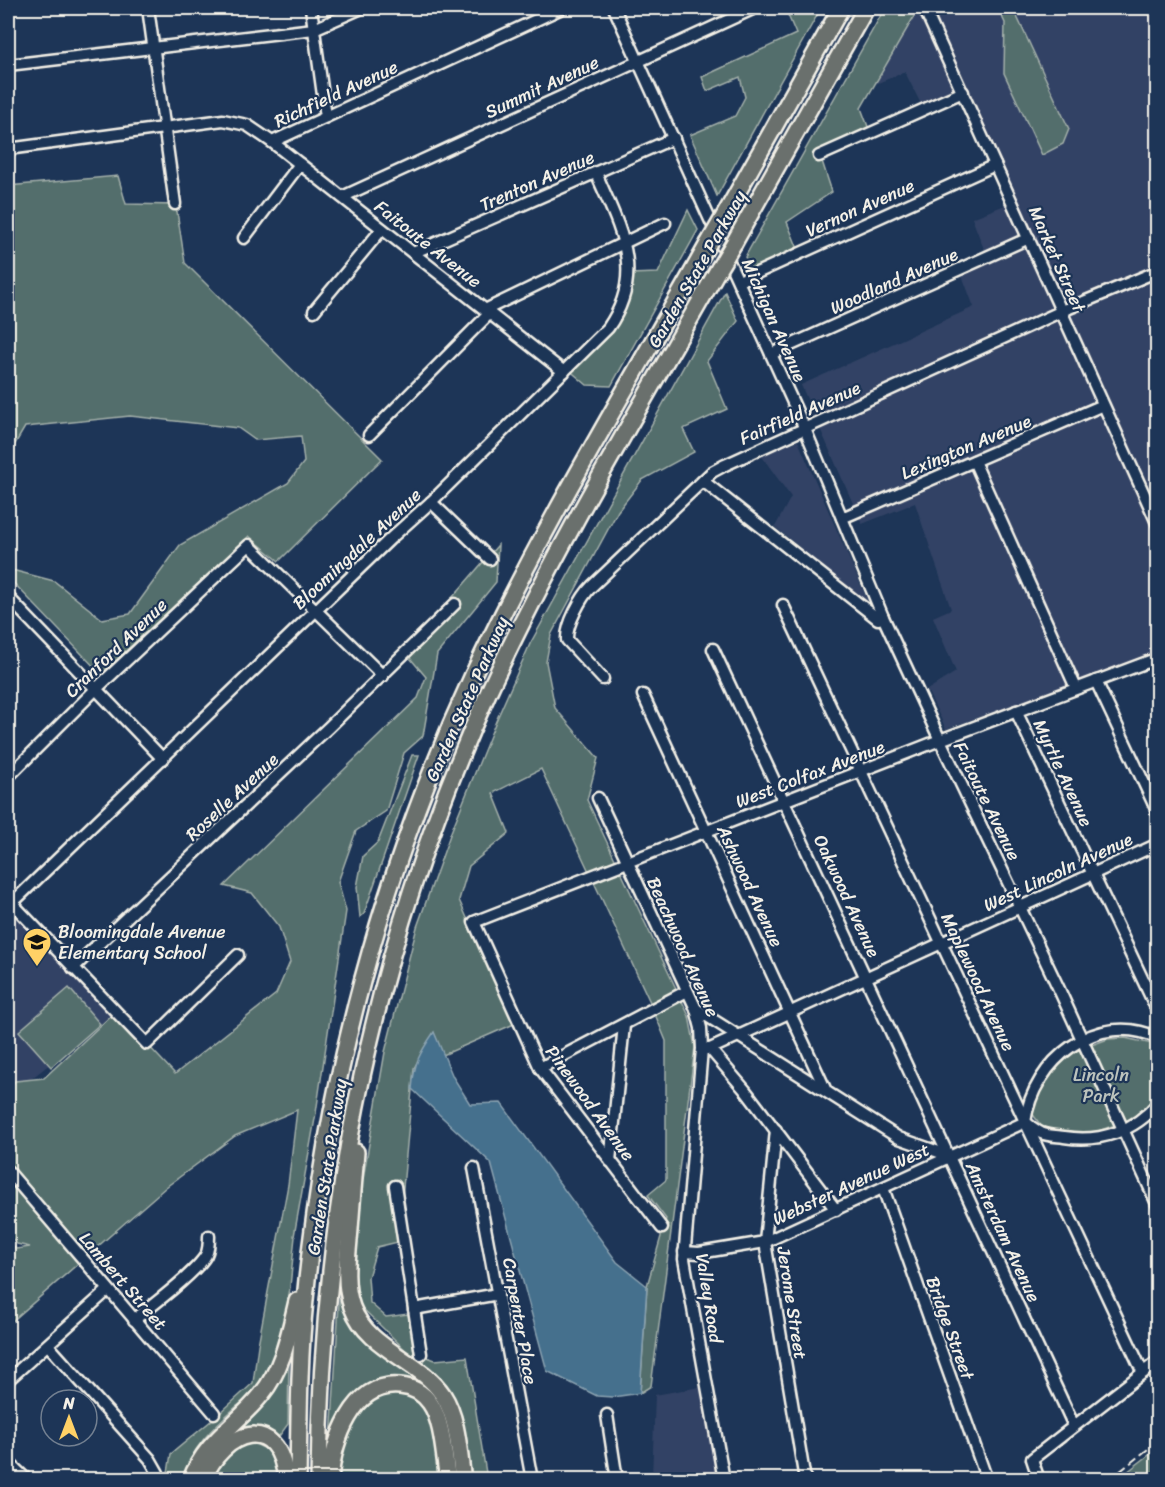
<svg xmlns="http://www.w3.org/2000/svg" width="1165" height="1487" font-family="Sriracha,sans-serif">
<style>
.built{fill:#334365}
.green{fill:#536e6c;stroke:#a4b0aa;stroke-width:1.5}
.water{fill:#456f8d;stroke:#8ba3b1;stroke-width:1.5}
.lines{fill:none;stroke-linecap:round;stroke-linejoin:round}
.minor-casing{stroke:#f4f1e8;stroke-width:15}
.highway-casing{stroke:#f4f1e8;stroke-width:20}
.minor{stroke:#1d3557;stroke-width:10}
.highway{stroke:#6b706d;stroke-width:15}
.rail{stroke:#f4f1e8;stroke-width:2;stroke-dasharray:9 4.5;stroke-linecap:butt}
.highway-bridge-casing{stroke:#f4f1e8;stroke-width:20;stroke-linecap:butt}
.highway-bridge{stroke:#6b706d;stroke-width:15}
.labels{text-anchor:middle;stroke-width:4.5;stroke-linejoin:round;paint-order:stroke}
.street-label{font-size:18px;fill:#f4f1e8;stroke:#1d3557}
.poi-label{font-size:18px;fill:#f4f1e8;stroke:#1d3557;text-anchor:start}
.park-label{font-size:18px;fill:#bcc3bd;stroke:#1d3557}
</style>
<rect width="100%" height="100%" fill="#1d3557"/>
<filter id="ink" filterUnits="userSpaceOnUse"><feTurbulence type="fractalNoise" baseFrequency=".0167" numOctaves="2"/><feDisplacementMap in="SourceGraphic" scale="12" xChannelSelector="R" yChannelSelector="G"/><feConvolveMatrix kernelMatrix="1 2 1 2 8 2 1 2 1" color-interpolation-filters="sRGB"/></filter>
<g filter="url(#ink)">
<g class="built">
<path d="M919 8H998L1005 23 1004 73 1069 129 1013 8H1157V653L946 729 927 690 956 672 933 617 951 609 915 503 862 524 801 385 974 307 960 270 987 257 972 218 1013 202 964 91 924 110 905 72 873 85Z"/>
<path d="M798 441 869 604 775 527 791 497 761 455Z"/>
<path d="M14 914 112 1015 8 1097V919Z"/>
<path d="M700 1387 717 1479H652L655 1395Z"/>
</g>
<g class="green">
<path d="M785 8H821L717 196 690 135 735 116 745 97 740 77 707 91 702 77 796 34Z"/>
<path d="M885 8H919L861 108 870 132 821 158 832 192 787 222 800 254 754 277 745 257Z"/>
<path d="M998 8H1013L1069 129 1063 144 1042 155 1004 73 1005 23Z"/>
<path d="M118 176 126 204 176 205 185 263 382 459 279 561 249 536 101 674 8 577V569L54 581 102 619 130 614 180 545 288 483 304 462 301 436 255 440 238 428 130 416 25 427 8 456V186Z"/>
<path d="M688 210 698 230 611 386 587 385 568 369 616 323 629 274 658 273Z"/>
<path d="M725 292 738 321 707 361 727 409 683 429 694 452 642 480 618 511 551 635 546 662 555 708 598 758 587 800 689 1016 695 1047 651 1386 640 1393 647 1286 666 1219 648 1195 666 1180V1041L650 1002 541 769 493 793 509 833 469 866 459 900 514 1024 443 1055 434 1033 414 1068 398 1242 377 1247 368 1277 370 1303 386 1317 408 1314 416 1353 435 1360 467 1357 487 1479H336L348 1428 367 1406 369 1399 382 1383 331 1439 340 1287 343 1288 347 1309 422 1366 356 1302 351 1248 385 1052 417 927 451 832 496 721 530 644Z"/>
<path d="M498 545 496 582 437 654 423 736 404 753 386 811 356 831 338 882 346 911 316 1113 294 1236 295 1237C289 1286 290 1342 261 1385 255 1393 245 1400 237 1406 214 1426 190 1449 183 1479H167L171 1454 218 1415 253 1383 258 1345 288 1185 297 1110 235 1136 166 1187 10 1323 8 1320V1241L16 1249 30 1247 17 1244 8 1234V1091L15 1081 44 1078 116 1011 175 1074 276 994 290 962 279 927 252 893 224 886 418 698 426 677 405 652Z"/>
<path d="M412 755H419L364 914 360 917 357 887 363 856 378 842Z"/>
<path d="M69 988 100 1024 51 1067 19 1031Z"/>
<path d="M1125 1038 1157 1045V1095L1149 1106 1129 1120 1087 1135 1056 1133 1042 1127 1031 1112 1034 1092 1046 1075 1072 1052 1108 1039Z"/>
<path d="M289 1358 288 1424 277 1439 231 1437Z"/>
<path d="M252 1443C273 1450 277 1458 278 1479H210C220 1457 229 1450 252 1443Z"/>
<path d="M1157 1449V1479H1118Z"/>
</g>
<path class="water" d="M434 1032 453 1077 470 1104 501 1103 617 1262 647 1286 640 1393 613 1397 597 1396 547 1371 491 1163 412 1089C414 1063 419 1054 434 1032Z"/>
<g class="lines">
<g class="minor-casing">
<g id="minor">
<path d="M148 8 175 204"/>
<path d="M311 8 326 117"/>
<path d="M614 8 805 429 883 617 940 740 1058 987 1158 1206"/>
<path d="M924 8 1158 525"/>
<path d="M8 65 314 29 362 8"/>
<path d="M272 142 564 372"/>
<path d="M8 149 223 120 247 125 272 142 562 8"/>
<path d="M819 156 963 92"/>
<path d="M342 197 755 8"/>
<path d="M244 238 300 164"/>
<path d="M413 253 674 138"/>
<path d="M739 281 995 165"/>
<path d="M485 310 665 223"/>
<path d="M314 311 382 229"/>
<path d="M771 354 1029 238"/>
<path d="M369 435 490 313"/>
<path d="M974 461 1076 688"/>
<path d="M703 481 878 619 883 617"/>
<path d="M431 502 490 559"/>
<path d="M842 518 1103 405"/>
<path d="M8 597 163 759"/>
<path d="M783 605 1143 1373"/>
<path d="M713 649 1074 1426"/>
<path d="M603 679 567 640C566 625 581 597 592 586L712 472 725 465 1062 311 1158 271"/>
<path d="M1096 681 1158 813"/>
<path d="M643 695 826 1091"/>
<path d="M1016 711 1158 1012"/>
<path d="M8 777 96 689 249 545 383 676"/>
<path d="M598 798 696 1009 701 1028 702 1049 684 1259 724 1480"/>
<path d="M9 900 147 1044 238 955"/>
<path d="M8 907 391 538 431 502 608 328C647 272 619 227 596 173"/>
<path d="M73 968 329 727 455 604"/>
<path d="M696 1009 899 1138 950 1156"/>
<path d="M705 1049H710L745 1090 836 1210"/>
<path d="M710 1049 1158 844"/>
<path d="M540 1068 687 991"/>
<path d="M1025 1122C1033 1061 1097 1009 1158 1038"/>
<path d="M1025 1122C1030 1126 1035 1130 1041 1133 1048 1136 1057 1136 1064 1137 1100 1143 1135 1131 1158 1103"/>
<path d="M776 1130 765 1242 805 1480"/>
<path d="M610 1161 624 1025"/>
<path d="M474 1168 532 1480"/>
<path d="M8 1171 214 1413"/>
<path d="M395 1186 421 1354"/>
<path d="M883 1188 987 1480"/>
<path d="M662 1228 540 1068 474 922 940 740 1158 658"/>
<path d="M684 1252 699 1253 765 1242 1025 1122"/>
<path d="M414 1309 498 1294"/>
<path d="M134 1320C151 1306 196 1273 206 1255 209 1249 209 1243 209 1236"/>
<path d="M48 1345 150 1459 158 1473"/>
<path d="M8 1380 108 1290"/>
<path d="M607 1415 617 1480"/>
<path d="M8 1462 27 1480"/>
<path d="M1039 1480 1032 1459 1158 1361"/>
</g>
</g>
<g class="highway-casing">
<g id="highway">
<path d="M723 218 841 8"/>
<path d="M734 243 866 8"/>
<path d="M356 1152C354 1178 352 1204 350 1229 348 1255 343 1282 352 1307 368 1350 419 1359 443 1395 458 1418 459 1453 463 1480"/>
<path d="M191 1480C204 1442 237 1425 261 1395 283 1368 289 1334 297 1301"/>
<path d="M203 1480C223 1430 279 1411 286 1480"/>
<path d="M298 1480C299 1420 299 1360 305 1300 325 1085 382 871 473 675 542 527 628 387 708 244"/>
<path d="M319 1480C321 1206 375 941 489 691 556 546 640 408 719 268"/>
<path d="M330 1480C333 1443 352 1381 400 1386 412 1387 423 1393 430 1403 443 1421 444 1458 448 1480"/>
</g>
</g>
<use href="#minor" class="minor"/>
<use href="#highway" class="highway"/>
<path class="rail" d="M1109 1480 1158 1441"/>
<g class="highway-bridge-casing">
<g id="highway-bridge">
<path d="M708 244 723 218"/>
<path d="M719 268 734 243"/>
</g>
</g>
<use href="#highway-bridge" class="highway-bridge"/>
</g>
</g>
<defs>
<g id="school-pin" transform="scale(1.5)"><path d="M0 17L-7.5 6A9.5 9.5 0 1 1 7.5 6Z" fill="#ffd166" stroke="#1d3557"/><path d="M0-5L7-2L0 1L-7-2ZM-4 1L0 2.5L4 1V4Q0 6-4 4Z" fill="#111"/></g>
</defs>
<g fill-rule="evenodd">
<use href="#school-pin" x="37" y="942"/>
</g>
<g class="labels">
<g class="street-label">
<text transform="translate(542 87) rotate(-25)" y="6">Summit Avenue</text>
<text transform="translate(336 94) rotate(-25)" y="6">Richfield Avenue</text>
<text transform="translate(537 181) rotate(-24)" y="6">Trenton Avenue</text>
<text transform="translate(860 208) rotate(-24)" y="6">Vernon Avenue</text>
<text transform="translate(428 244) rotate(38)" y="6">Faitoute Avenue</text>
<text transform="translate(1057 259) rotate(66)" y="6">Market Street</text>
<text transform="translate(697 269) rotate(-60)" y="6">Garden State Parkway</text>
<text transform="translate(894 281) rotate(-24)" y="6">Woodland Avenue</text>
<text transform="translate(774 320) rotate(66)" y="6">Michigan Avenue</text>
<text transform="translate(800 413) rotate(-24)" y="6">Fairfield Avenue</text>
<text transform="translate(966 447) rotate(-23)" y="6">Lexington Avenue</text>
<text transform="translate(357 549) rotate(-43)" y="6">Bloomingdale Avenue</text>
<text transform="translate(116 648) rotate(-44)" y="6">Cranford Avenue</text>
<text transform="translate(467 699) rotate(-66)" y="6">Garden State Parkway</text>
<text transform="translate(1063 773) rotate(65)" y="6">Myrtle Avenue</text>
<text transform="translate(810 774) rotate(-21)" y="6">West Colfax Avenue</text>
<text transform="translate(232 797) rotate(-43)" y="6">Roselle Avenue</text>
<text transform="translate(987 801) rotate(64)" y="6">Faitoute Avenue</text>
<text transform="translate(1058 872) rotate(-25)" y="6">West Lincoln Avenue</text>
<text transform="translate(750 886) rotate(65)" y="6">Ashwood Avenue</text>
<text transform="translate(847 896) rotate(65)" y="6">Oakwood Avenue</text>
<text transform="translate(683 947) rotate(66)" y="6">Beachwood Avenue</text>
<text transform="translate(978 982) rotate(65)" y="6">Maplewood Avenue</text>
<text transform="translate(590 1103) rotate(54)" y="6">Pinewood Avenue</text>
<text transform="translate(327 1167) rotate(-81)" y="6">Garden State Parkway</text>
<text transform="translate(851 1184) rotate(-25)" y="6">Webster Avenue West</text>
<text transform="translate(1003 1232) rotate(65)" y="6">Amsterdam Avenue</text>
<text transform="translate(123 1281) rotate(49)" y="6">Lambert Street</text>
<text transform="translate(709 1298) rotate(81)" y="6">Valley Road</text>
<text transform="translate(792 1303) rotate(81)" y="6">Jerome Street</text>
<text transform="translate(520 1321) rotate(80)" y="6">Carpenter Place</text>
<text transform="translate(950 1328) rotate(70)" y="6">Bridge Street</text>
</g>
<g class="poi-label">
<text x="58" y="938">Bloomingdale Avenue<tspan x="58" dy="21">Elementary School</tspan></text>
</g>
<g class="park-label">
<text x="1101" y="1081">Lincoln<tspan x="1101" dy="21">Park</tspan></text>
</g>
</g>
<rect width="1165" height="1487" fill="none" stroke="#1d3557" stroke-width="30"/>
<rect x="15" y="15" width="1135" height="1457" fill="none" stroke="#f4f1e8" stroke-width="2" filter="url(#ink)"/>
<g transform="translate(69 1418)"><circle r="28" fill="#1d3557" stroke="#738091" stroke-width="1.5"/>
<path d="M0-4.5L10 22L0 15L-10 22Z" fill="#ffd166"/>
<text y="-9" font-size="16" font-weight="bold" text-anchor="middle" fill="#f4f1e8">N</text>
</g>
</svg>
